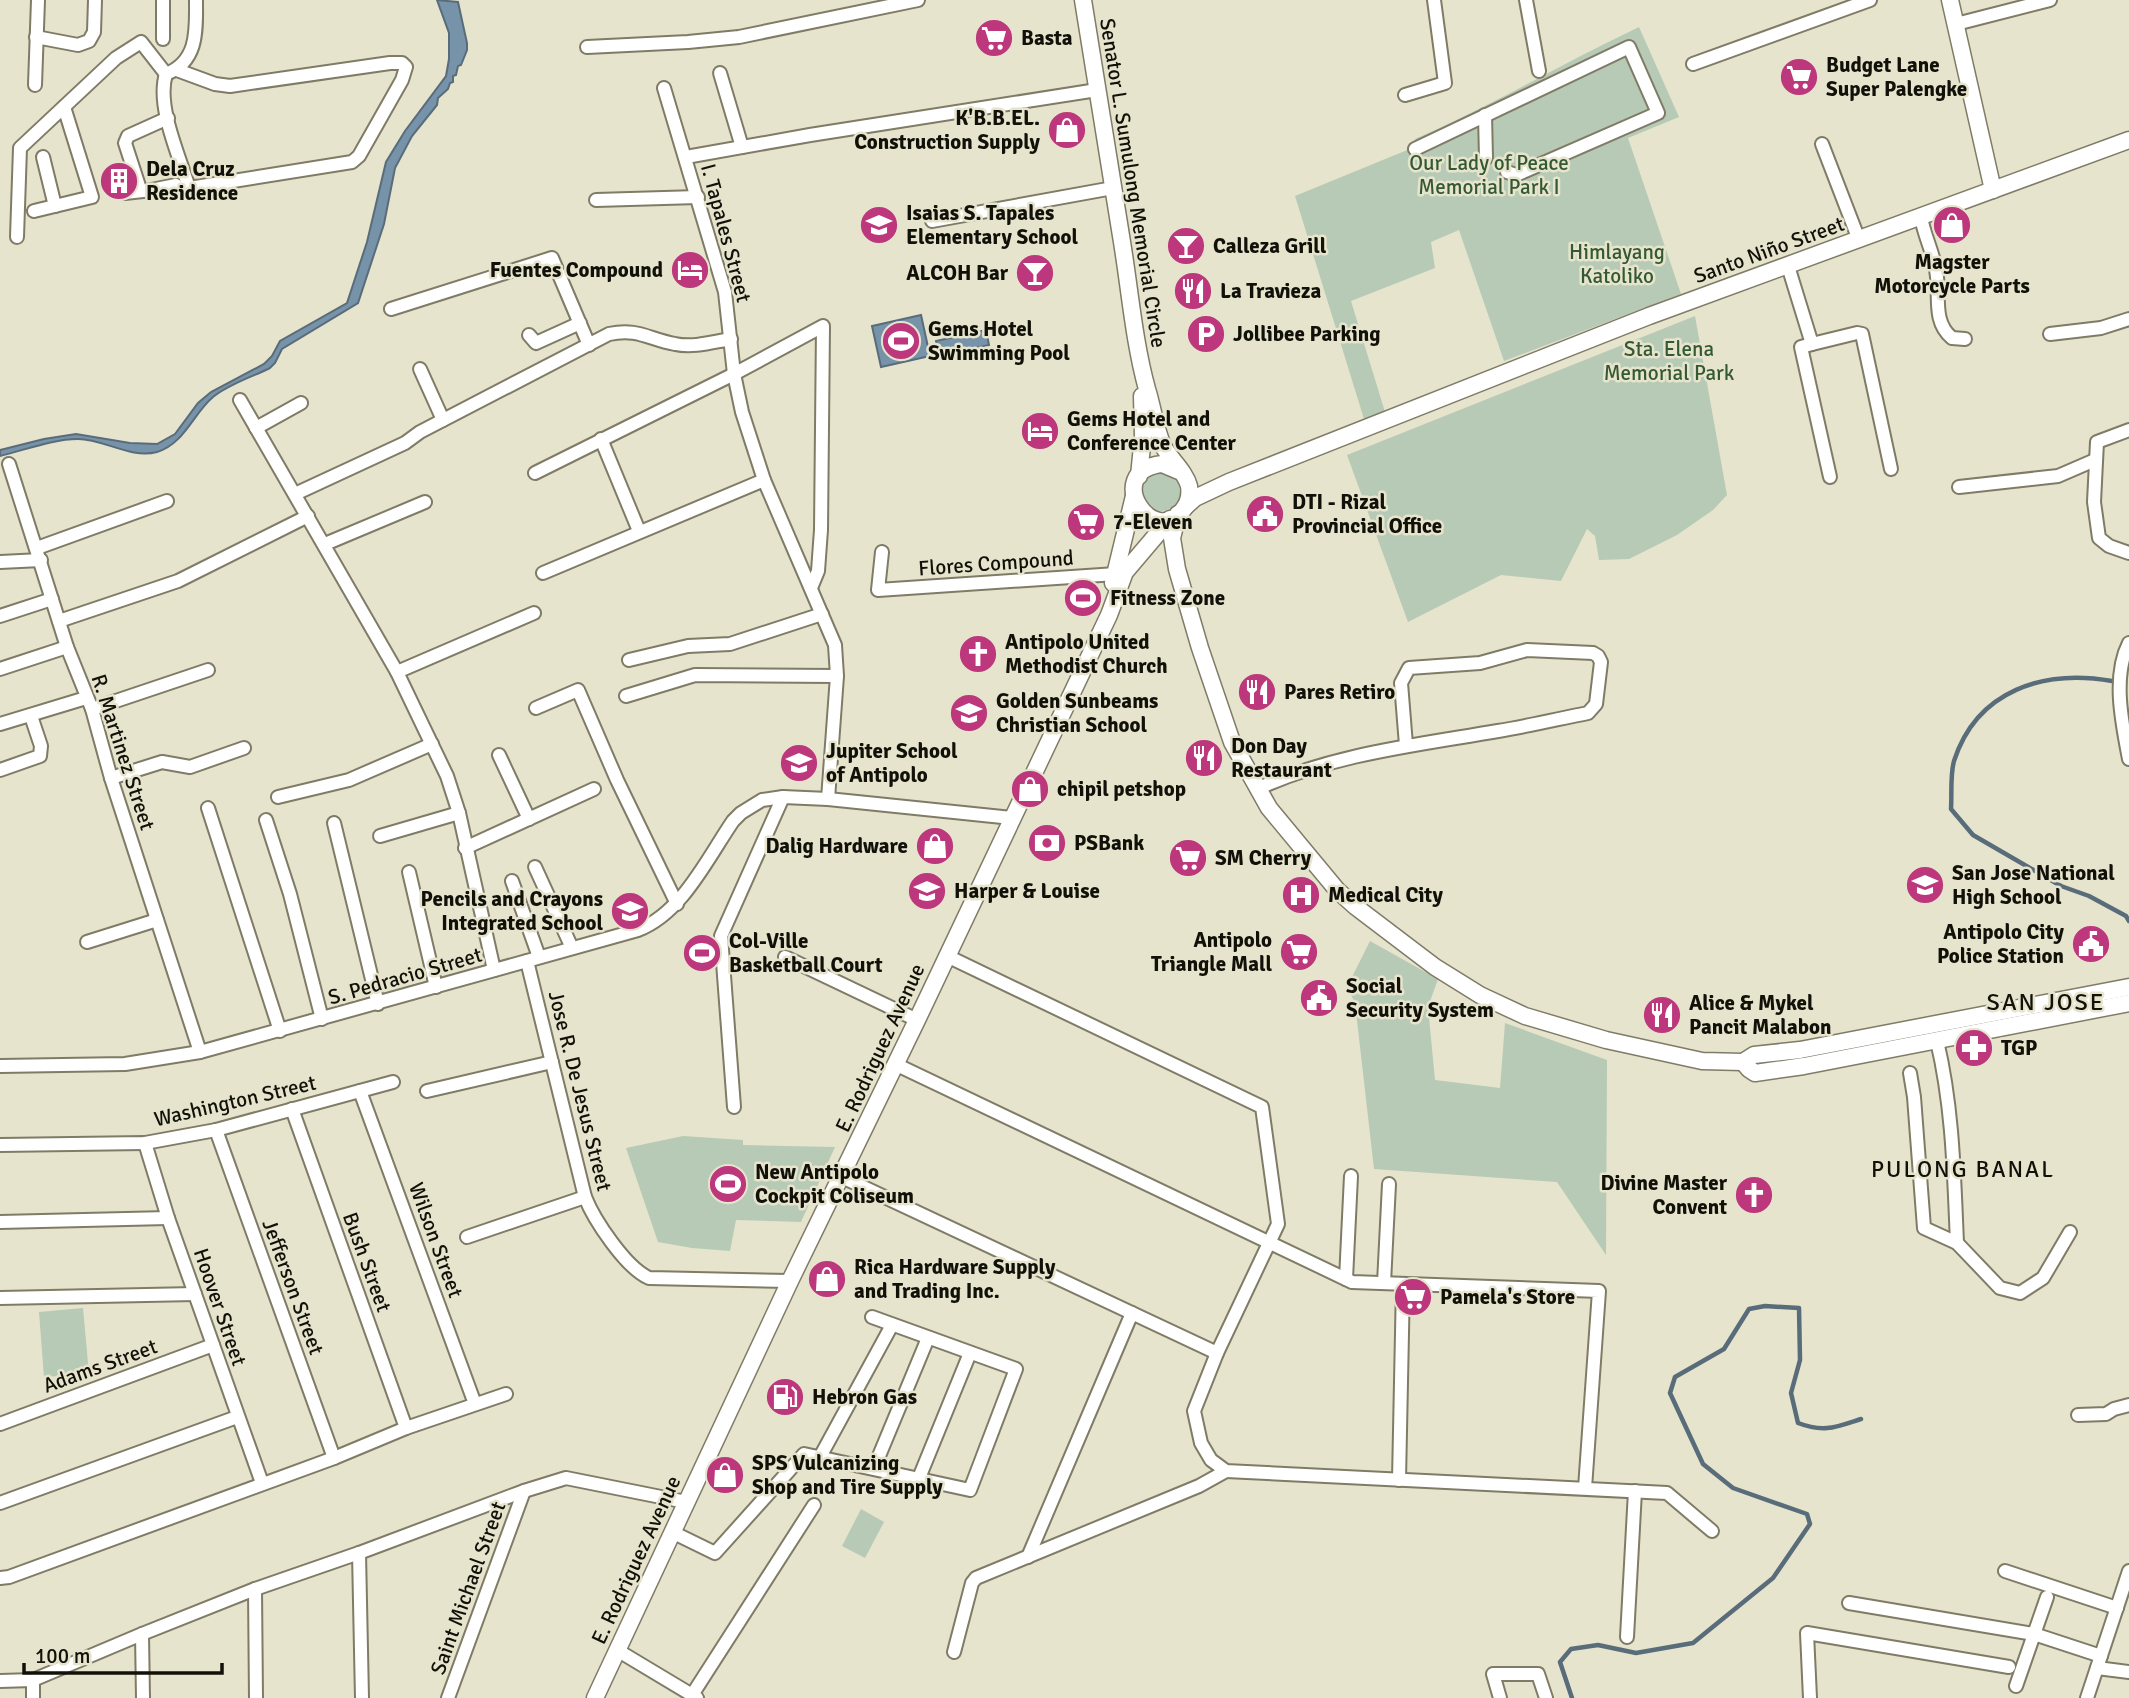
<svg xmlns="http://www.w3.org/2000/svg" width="2129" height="1698" font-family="Signika,sans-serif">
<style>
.green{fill:#b6cab5}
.water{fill:#7793aa;stroke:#596c7a;stroke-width:2}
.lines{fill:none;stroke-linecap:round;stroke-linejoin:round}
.stream{stroke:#596c7a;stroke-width:4.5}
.minor-casing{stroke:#7f7b66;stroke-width:16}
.major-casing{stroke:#7f7b66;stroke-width:19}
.minor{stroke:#fff;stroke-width:12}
.major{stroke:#fff;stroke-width:16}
.labels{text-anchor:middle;stroke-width:5;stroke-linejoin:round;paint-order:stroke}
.poi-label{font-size:21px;font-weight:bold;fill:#121109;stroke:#e7e4cd;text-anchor:start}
.park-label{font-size:21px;fill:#335932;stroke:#e7e4cd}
.street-label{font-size:21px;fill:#121109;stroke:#e7e4cd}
.neighbourhood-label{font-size:23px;letter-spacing:2px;fill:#121109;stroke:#e7e4cd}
.quarter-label{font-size:24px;letter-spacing:2px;fill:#121109;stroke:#e7e4cd}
</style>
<rect width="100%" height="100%" fill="#e7e4cd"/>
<g class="green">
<path d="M1639 27 1679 117 1628 138 1681 294 1504 361 1459 230 1431 242 1435 268 1351 301 1385 412 1364 419 1295 196 1417 146 1415 139C1491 106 1563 63 1639 27Z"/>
<path d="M1695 316 1727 495 1713 510 1677 535 1629 559 1599 560 1595 536 1587 529 1561 581 1501 575 1408 622 1347 455Z"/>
<circle cx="1161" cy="492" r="19"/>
<path d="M1370 941 1438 979 1428 1007 1435 1080 1500 1088 1505 1023 1607 1060 1606 1255 1557 1182 1374 1169 1355 1003 1347 987Z"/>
<path d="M683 1136 743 1140V1145L835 1147 801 1222 736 1220 730 1251 692 1248 658 1242 626 1148Z"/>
<path d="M83 1308 89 1374 44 1377 39 1312Z"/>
<path d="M861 1509 884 1522 865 1558 842 1546Z"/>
</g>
<g class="water">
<path d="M437 0 458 2 467 43V50L461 65 458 66 456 75 453 76V82L450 83 448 89 438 98 437 105 412 136 395 168 384 224 358 303 282 349 275 363 270 368C252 377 229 384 213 397 193 414 184 444 157 452 130 459 104 439 78 439 53 439 25 450 0 456V450L44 439 76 434 130 443 157 444 175 434 198 403 211 392 264 364 272 356 280 341 347 303 367 242 386 162 405 131 446 76 449 59V33Z"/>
<path d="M921 315 930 356 881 367 872 326Z"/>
<path d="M986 330 989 345 939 356 936 341Z"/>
</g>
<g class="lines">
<g class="stream">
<path d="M2112 681C2044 669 1977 690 1954 761 1950 775 1952 794 1951 809L1973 835 2061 886 2089 896 2126 916 2129 921"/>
<path d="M1572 1698 1560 1662 1571 1649 1598 1645 1636 1653 1693 1643 1773 1578 1810 1524 1807 1514 1733 1488 1703 1464 1670 1393 1675 1377 1724 1349 1749 1309 1765 1306 1799 1308 1800 1360 1791 1393 1798 1423C1824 1433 1836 1427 1861 1419"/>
</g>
<g class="minor-casing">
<g id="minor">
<path d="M1526 0 1539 71"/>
<path d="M1956 24 2050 0"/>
<path d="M36 37 78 45 89 41 94 32 95 0"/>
<path d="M163 39V0"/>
<path d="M587 47 688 42 739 37 918 0"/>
<path d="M1693 64 1870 0"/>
<path d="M177 70 215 84 230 86 390 63H402L406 67 402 80 359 156 352 162 189 188C179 155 156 106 166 74 199 61 196 29 196 0"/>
<path d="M720 73 742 147"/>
<path d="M35 85 38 0"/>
<path d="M664 88 725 292 734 374 742 412 764 480 835 645 837 676 828 799"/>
<path d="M1405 95 1445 83 1434 0"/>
<path d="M1485 115 1486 158"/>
<path d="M168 118 128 136 125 143 140 189 146 191 176 185"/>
<path d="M1822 144 1859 240"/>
<path d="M1415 149 1629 47 1658 113 1516 175 1507 172"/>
<path d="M43 157 55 206"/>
<path d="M686 157 810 135 1097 90"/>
<path d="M125 193 143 191"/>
<path d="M596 200 698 197"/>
<path d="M34 211 92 197 64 107"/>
<path d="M1921 217C1924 235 1933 252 1936 270 1941 293 1931 321 1952 338L1965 339"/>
<path d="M932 221 1113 188"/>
<path d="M17 237 20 148 116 58 141 42 166 74"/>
<path d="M1788 266 1812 344 1857 333 1862 334 1891 469"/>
<path d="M391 309 552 258 589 345"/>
<path d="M2050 334 2101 328 2129 319"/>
<path d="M529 335 536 343 580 323"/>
<path d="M1812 344 1801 347 1830 477"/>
<path d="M420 369 443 420"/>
<path d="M240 400 397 672 447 776 459 813 494 970"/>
<path d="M256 428 301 403"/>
<path d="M2129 430 2097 442 2094 502 2099 538 2109 546 2129 553"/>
<path d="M601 439 639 531"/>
<path d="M9 464 67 647 92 709 111 778 200 1052"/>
<path d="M535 473 734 374 823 326 821 530 818 571 811 588"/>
<path d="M1959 487 2058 476 2095 460"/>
<path d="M295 494 405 443 420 432 609 334C638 328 648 339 675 344 693 348 713 342 731 339"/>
<path d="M325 544 425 502"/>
<path d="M37 548 167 501"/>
<path d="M882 552 878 590 1116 574"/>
<path d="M0 562 41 560"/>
<path d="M543 573 764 480"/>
<path d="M0 616 52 599"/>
<path d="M59 621 178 581 308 516"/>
<path d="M2129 643C2112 676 2122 723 2129 759"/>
<path d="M629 660 688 646 730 644 822 614"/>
<path d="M0 669 67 647"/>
<path d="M397 672 534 613"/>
<path d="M626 696 695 675 837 676"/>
<path d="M536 708 578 690 617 780 677 904"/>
<path d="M92 709 208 670"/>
<path d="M0 724 86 698"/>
<path d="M499 755 529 819"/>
<path d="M0 770 40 756 41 746 31 716"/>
<path d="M111 778 162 762 190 767 244 748"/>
<path d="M1257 789C1333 754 1417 745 1498 731 1528 726 1558 719 1588 713L1596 704 1601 662 1598 656 1593 653 1527 650 1480 663 1409 668 1401 683 1406 745"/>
<path d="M278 797 349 780 432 744"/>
<path d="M208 808 280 1031"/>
<path d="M266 820 290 894 322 1019"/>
<path d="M334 823 378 1004"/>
<path d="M380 836 459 813"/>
<path d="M465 848 594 789"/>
<path d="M535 867 572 948"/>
<path d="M409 872 436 987"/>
<path d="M512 881 539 957"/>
<path d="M87 942 157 920"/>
<path d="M947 956 1262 1107 1278 1224 1217 1353 1194 1411 1201 1443 1211 1460 1226 1471 1667 1493 1712 1531"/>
<path d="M785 957 917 1020"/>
<path d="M527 961 585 1197C594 1220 626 1268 649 1278L790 1281"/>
<path d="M1937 1041C1953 1108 1954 1175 1957 1243"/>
<path d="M895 1064 1352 1282 1599 1291 1585 1488"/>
<path d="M0 1066 125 1064 200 1052 638 930C682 913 707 859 733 821L741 813 762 800 783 797 828 799 1012 818"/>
<path d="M1910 1073 1914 1097 1924 1228 1957 1243 2000 1288 2020 1293 2043 1278 2070 1232"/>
<path d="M360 1091 475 1404"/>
<path d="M427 1091 552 1062"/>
<path d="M734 1107 721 936 783 797"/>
<path d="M292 1109 406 1428"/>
<path d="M216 1130 334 1458"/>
<path d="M145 1143 168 1218 262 1483"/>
<path d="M0 1145 145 1143 216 1130 393 1082"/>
<path d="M842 1177 1217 1353"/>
<path d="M0 1222 168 1218"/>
<path d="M467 1237 585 1197"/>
<path d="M1346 1279 1351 1176"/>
<path d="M1384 1283 1389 1184"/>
<path d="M0 1298 195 1294"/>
<path d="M2078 1415 2106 1414 2114 1409 2129 1405"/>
<path d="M0 1424 213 1345"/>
<path d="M820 1457 892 1325"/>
<path d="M874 1468 928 1338"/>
<path d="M919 1478 970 1353"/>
<path d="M1399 1480 1403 1284"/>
<path d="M0 1503 237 1417"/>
<path d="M672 1532 715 1553 804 1454 970 1490 1016 1369 872 1317"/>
<path d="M359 1553 362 1698"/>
<path d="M1028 1557 1132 1313"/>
<path d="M2005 1571 2117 1608"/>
<path d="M0 1578 9 1577 334 1458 406 1428 506 1394"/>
<path d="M255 1589 256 1698"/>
<path d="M1849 1603 2034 1634 2101 1656"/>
<path d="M142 1634 143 1698"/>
<path d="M1627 1637 1635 1491"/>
<path d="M617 1650 697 1698"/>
<path d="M954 1652 972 1583 976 1578 1199 1486 1226 1471"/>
<path d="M2097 1668 2129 1672"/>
<path d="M33 1680V1698"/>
<path d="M0 1681 33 1680 142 1634 255 1589 359 1553 524 1491 566 1478 686 1502"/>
<path d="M2016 1686 2047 1597"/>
<path d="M692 1695 814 1505"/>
<path d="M448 1698 524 1491"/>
<path d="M1500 1698 1493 1674H1538L1546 1698"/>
<path d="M1810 1698 1807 1633 2009 1667"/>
<path d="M2087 1698 2129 1571"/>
</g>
</g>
<g class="major-casing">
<g id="major">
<path d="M1083 0C1096 81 1109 161 1122 242 1130 291 1134 342 1147 389 1153 408 1155 428 1163 446 1170 459 1185 471 1189 486 1190 493 1189 501 1185 507 1155 554 1100 471 1162 464L1181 472"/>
<path d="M1950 0 1993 190"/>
<path d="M1139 476 1143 436 1142 396"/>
<path d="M1185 507 1195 498 1229 482 1649 316 2129 140"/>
<path d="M1178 514 1172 538 1177 569 1200 648 1232 742 1269 808 1337 890 1356 907 1435 967 1480 995 1525 1016 1606 1040 1702 1061 1743 1062 1754 1055 1800 1050 2129 987"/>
<path d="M1113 583 1134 496"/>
<path d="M1743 1062 1749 1069 1755 1073 1804 1066 2129 1003"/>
<path d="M595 1698 790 1281 917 1020 1109 615 1125 572 1170 519"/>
</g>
</g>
<use href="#minor" class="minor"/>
<use href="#major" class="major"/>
</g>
<defs>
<g id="supermarket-disc" transform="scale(2.0125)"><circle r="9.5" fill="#bc377b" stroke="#e7e4cd"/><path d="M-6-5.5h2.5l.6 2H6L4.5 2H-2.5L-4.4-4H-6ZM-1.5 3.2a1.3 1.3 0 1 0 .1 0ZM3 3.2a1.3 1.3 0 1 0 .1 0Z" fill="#fff"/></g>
<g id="shop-disc" transform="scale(2.0125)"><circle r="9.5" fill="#bc377b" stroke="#e7e4cd"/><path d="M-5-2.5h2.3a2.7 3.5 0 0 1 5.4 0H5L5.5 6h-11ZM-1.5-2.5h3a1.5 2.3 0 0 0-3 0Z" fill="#fff"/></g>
<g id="building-disc" transform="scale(2.0125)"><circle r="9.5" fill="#bc377b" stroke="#e7e4cd"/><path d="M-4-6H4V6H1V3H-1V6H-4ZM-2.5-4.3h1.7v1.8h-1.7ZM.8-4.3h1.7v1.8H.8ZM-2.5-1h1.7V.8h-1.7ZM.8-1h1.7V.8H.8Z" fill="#fff"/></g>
<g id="school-disc" transform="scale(2.0125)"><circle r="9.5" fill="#bc377b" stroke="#e7e4cd"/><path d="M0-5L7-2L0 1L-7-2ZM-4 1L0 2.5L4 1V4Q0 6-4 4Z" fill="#fff"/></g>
<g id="bar-disc" transform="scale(2.0125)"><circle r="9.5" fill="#bc377b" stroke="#e7e4cd"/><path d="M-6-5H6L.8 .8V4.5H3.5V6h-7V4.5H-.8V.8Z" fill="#fff"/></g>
<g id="hotel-disc" transform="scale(2.0125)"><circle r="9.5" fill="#bc377b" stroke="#e7e4cd"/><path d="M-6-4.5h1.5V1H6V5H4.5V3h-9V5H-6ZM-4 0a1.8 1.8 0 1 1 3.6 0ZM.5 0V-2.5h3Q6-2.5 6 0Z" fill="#fff"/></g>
<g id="restaurant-disc" transform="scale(2.0125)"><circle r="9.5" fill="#bc377b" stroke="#e7e4cd"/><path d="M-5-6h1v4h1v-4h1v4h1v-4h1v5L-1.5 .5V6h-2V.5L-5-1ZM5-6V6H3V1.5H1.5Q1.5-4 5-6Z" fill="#fff"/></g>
<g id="parking-disc" transform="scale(2.0125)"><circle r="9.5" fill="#bc377b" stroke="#e7e4cd"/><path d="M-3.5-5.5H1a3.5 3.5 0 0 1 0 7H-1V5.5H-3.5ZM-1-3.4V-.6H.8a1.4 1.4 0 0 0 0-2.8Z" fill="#fff"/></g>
<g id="stadium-disc" transform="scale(2.0125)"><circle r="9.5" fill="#bc377b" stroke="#e7e4cd"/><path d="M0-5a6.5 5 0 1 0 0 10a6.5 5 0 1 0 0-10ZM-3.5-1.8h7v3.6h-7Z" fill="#fff"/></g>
<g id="civic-disc" transform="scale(2.0125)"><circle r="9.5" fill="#bc377b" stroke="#e7e4cd"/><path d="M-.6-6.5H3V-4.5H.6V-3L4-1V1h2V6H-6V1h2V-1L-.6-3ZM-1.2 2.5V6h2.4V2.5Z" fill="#fff"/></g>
<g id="church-disc" transform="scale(2.0125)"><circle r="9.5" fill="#bc377b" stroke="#e7e4cd"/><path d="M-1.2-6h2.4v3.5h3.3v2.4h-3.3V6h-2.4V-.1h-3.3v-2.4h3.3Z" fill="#fff"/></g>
<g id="bank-disc" transform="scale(2.0125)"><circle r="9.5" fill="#bc377b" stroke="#e7e4cd"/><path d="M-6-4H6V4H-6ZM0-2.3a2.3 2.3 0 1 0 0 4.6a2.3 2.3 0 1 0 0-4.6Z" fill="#fff"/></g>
<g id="hospital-disc" transform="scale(2.0125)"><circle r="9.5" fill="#bc377b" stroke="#e7e4cd"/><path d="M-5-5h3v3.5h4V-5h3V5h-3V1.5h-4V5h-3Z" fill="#fff"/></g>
<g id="pharmacy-disc" transform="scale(2.0125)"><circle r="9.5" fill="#bc377b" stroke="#e7e4cd"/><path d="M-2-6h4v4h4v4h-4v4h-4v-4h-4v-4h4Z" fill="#fff"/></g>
<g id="fuel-disc" transform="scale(2.0125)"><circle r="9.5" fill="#bc377b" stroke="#e7e4cd"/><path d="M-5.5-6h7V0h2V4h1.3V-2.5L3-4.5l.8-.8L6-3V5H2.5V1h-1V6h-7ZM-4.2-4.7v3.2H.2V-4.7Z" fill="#fff"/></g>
</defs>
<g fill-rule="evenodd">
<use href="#supermarket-disc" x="994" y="38"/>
<use href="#supermarket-disc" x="1799" y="77"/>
<use href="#shop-disc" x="1067" y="130"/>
<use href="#building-disc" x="119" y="181"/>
<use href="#school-disc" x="879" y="225"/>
<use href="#shop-disc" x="1952" y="225"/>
<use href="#bar-disc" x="1186" y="246"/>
<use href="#hotel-disc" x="690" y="270"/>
<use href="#bar-disc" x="1035" y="273"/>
<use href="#restaurant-disc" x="1193" y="291"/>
<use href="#parking-disc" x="1206" y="334"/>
<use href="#stadium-disc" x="901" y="341"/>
<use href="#hotel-disc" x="1040" y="431"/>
<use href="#civic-disc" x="1265" y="514"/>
<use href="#supermarket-disc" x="1086" y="522"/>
<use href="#stadium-disc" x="1083" y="598"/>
<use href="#church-disc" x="978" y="654"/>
<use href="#restaurant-disc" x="1257" y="692"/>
<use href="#school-disc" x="969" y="713"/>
<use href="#restaurant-disc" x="1204" y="758"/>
<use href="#school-disc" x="799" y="763"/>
<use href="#shop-disc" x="1030" y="789"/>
<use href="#bank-disc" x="1047" y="843"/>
<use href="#shop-disc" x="935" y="846"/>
<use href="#supermarket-disc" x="1188" y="858"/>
<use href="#school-disc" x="1925" y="885"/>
<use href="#school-disc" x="927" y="891"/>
<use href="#hospital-disc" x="1301" y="895"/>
<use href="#school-disc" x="630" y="911"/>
<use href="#civic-disc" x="2091" y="944"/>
<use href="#supermarket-disc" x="1299" y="952"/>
<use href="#stadium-disc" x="702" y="953"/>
<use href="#civic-disc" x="1319" y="998"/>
<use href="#restaurant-disc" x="1662" y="1015"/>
<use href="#pharmacy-disc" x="1974" y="1048"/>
<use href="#stadium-disc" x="728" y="1184"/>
<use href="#church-disc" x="1754" y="1195"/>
<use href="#shop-disc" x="827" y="1279"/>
<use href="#supermarket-disc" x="1413" y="1297"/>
<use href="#fuel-disc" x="785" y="1397"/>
<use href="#shop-disc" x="725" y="1475"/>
</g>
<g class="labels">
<g class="poi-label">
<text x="1021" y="45">Basta</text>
<text x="1826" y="72">Budget Lane<tspan x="1826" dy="24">Super Palengke</tspan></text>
<text x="1040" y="125" text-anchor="end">K'B.B.EL.<tspan x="1040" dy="24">Construction Supply</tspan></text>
<text x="146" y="176">Dela Cruz<tspan x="146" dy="24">Residence</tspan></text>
<text x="906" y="220">Isaias S. Tapales<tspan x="906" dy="24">Elementary School</tspan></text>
<text x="1213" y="253">Calleza Grill</text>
<text x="1952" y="269" text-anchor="middle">Magster<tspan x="1952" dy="24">Motorcycle Parts</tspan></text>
<text x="663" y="277" text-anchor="end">Fuentes Compound</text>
<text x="1008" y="280" text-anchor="end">ALCOH Bar</text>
<text x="1220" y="298">La Travieza</text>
<text x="928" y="336">Gems Hotel<tspan x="928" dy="24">Swimming Pool</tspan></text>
<text x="1233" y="341">Jollibee Parking</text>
<text x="1067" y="426">Gems Hotel and<tspan x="1067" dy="24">Conference Center</tspan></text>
<text x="1292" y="509">DTI - Rizal<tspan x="1292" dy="24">Provincial Office</tspan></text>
<text x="1113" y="529">7-Eleven</text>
<text x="1110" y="605">Fitness Zone</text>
<text x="1005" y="649">Antipolo United<tspan x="1005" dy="24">Methodist Church</tspan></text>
<text x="1284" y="699">Pares Retiro</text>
<text x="996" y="708">Golden Sunbeams<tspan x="996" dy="24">Christian School</tspan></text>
<text x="1231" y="753">Don Day<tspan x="1231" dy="24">Restaurant</tspan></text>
<text x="826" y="758">Jupiter School<tspan x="826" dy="24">of Antipolo</tspan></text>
<text x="1057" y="796">chipil petshop</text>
<text x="1074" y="850">PSBank</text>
<text x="908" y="853" text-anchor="end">Dalig Hardware</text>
<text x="1215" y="865">SM Cherry</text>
<text x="1952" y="880">San Jose National<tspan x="1952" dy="24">High School</tspan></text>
<text x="954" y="898">Harper &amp; Louise</text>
<text x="1328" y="902">Medical City</text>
<text x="603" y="906" text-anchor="end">Pencils and Crayons<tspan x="603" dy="24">Integrated School</tspan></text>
<text x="2064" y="939" text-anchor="end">Antipolo City<tspan x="2064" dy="24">Police Station</tspan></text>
<text x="1272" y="947" text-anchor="end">Antipolo<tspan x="1272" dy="24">Triangle Mall</tspan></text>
<text x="729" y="948">Col-Ville<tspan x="729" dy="24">Basketball Court</tspan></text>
<text x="1346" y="993">Social<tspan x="1346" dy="24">Security System</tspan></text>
<text x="1689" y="1010">Alice &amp; Mykel<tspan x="1689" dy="24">Pancit Malabon</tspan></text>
<text x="2001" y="1055">TGP</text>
<text x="755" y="1179">New Antipolo<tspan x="755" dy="24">Cockpit Coliseum</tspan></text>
<text x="1727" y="1190" text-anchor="end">Divine Master<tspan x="1727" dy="24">Convent</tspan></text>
<text x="854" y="1274">Rica Hardware Supply<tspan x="854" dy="24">and Trading Inc.</tspan></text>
<text x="1440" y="1304">Pamela's Store</text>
<text x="812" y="1404">Hebron Gas</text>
<text x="752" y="1470">SPS Vulcanizing<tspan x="752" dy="24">Shop and Tire Supply</tspan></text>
</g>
<g class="park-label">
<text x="1489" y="170">Our Lady of Peace<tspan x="1489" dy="24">Memorial Park I</tspan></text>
<text x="1617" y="259">Himlayang<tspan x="1617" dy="24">Katoliko</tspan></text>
<text x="1669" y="356">Sta. Elena<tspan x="1669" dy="24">Memorial Park</tspan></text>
</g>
<g class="street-label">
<text transform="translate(1133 183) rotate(81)" y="7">Senator L. Sumulong Memorial Circle</text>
<text transform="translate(726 233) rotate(75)" y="7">I. Tapales Street</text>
<text transform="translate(1769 250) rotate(-20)" y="7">Santo Niño Street</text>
<text transform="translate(996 563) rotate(-4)" y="7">Flores Compound</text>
<text transform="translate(123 752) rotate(72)" y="7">R. Martinez Street</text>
<text transform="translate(405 976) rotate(-16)" y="7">S. Pedracio Street</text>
<text transform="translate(880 1048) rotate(-65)" y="7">E. Rodriguez Avenue</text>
<text transform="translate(580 1091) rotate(76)" y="7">Jose R. De Jesus Street</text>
<text transform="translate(235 1101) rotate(-13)" y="7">Washington Street</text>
<text transform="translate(436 1240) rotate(70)" y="7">Wilson Street</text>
<text transform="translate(367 1262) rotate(70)" y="7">Bush Street</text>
<text transform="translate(293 1287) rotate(70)" y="7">Jefferson Street</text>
<text transform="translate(220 1307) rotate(71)" y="7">Hoover Street</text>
<text transform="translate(100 1366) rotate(-20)" y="7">Adams Street</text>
<text transform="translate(636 1560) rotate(-65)" y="7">E. Rodriguez Avenue</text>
<text transform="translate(468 1588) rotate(-70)" y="7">Saint Michael Street</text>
</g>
<g class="neighbourhood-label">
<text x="1963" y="1177">PULONG BANAL</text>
</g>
<g class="quarter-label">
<text x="2046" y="1010">SAN JOSE</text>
</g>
</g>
<path d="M24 1663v10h198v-10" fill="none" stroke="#121109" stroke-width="3.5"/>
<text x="35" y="1663" font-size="21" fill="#121109" stroke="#e7e4cd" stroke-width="5" paint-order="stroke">100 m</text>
</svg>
